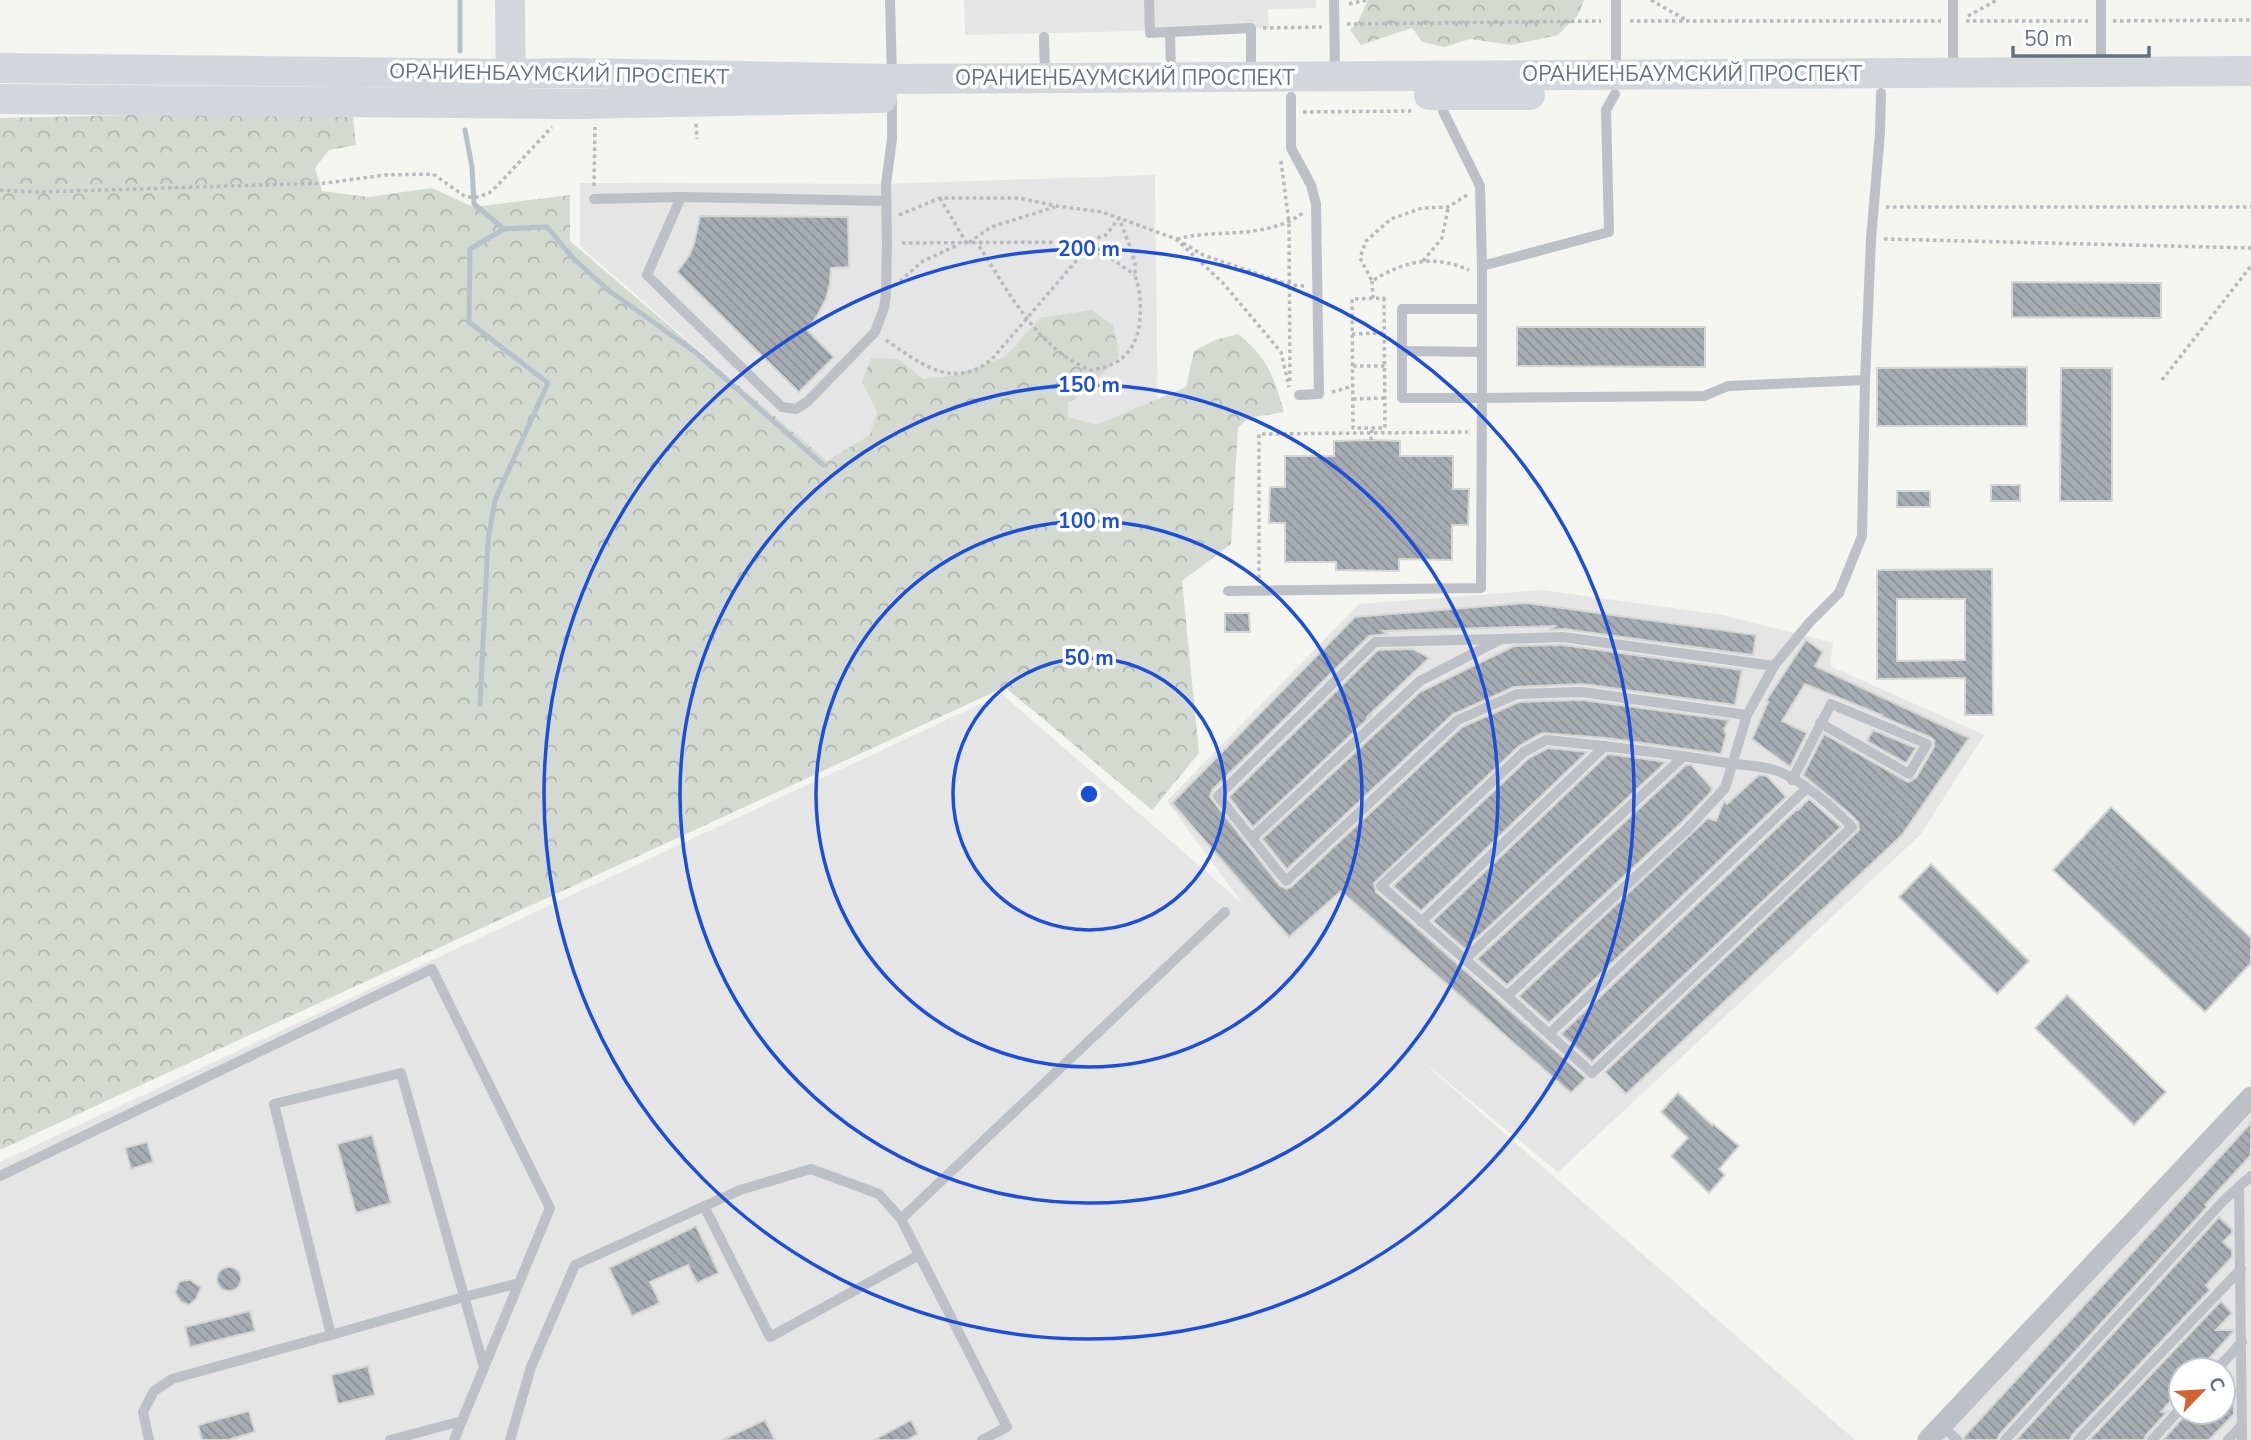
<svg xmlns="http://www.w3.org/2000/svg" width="2251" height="1440" font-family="'Nunito Sans',sans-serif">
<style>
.built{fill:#e4e5e4;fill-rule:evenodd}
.forest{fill:url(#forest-crowns)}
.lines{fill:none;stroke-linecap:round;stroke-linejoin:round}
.stream{stroke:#b8c1c7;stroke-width:5}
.building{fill:url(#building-back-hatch);stroke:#d5d5d3;stroke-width:2;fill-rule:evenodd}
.path{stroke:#b7b9bc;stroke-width:3.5;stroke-dasharray:3.5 3.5;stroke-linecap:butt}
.lane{stroke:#bdc0c4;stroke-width:10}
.street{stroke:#bdc0c4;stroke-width:21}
.secondary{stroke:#d3d7db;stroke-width:30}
.ring{fill:none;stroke:#1d4ed8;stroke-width:3.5}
.labels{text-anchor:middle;stroke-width:7;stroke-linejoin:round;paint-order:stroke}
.street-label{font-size:21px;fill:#65727f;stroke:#fff}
.centre{fill:#1d4ed8;stroke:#fff;stroke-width:3.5}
.ring-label{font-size:21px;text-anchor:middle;font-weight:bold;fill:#1d4ed8;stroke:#fff;stroke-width:7;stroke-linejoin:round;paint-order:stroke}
</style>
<defs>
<pattern id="forest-crowns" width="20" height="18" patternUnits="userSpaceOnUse" patternTransform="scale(1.75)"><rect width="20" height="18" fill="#d4dad2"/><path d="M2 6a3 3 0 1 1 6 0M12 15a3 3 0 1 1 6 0" fill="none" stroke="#b0b5b0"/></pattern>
<pattern id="building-back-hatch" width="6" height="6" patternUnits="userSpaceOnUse" patternTransform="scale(1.75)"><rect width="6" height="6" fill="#a6acb2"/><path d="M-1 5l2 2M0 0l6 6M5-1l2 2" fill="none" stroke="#8b9096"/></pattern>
</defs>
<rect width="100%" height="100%" fill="#f4f4f0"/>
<g class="built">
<path d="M964 0H1316V8L1268 9 1269 28 965 35Z"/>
<path d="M1155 175 1158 430 825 460 580 246V183L886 184Z"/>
<path d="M1541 590 1723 615 1833 643 1830 666 1984 735 1920 835 1558 1172 1416 1056 1855 1440H0V1162L1002 694 1243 904 1167 801 1359 604Z"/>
<path d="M2251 1113V1440H1940ZM2181 1370H2223V1412H2181Z"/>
</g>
<g class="forest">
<path d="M1368 0H1584L1578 15 1558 35 1512 45 1470 39 1444 47 1422 42 1412 28 1361 45 1350 30 1358 22Z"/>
<path d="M341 110 353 117 356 145 329 150 315 168 322 191 368 197 432 188 473 207 570 195V241L827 461 870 435 877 412 862 382 871 358 898 359 923 379 958 375 1006 356 1040 318 1092 310 1113 325 1119 356 1085 392 1068 403V417L1096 425 1186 387 1194 351 1215 340 1238 334C1269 360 1273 375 1284 412L1248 418 1238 428 1231 544 1182 581 1199 753 1152 810 1005 687 0 1150V118Z"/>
</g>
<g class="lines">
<g class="stream">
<path d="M460 51V0"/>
<path d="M465 130 472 167 474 204 504 229"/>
<path d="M480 704 488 540 495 500 548 383 469 322 470 249 504 229 547 227 573 258 607 289 695 352 823 465"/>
</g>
</g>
<g class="building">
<path d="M700 216 848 217 849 267 831 268 830 283 826 299 817 316 807 330 834 357 799 392 677 272 689 256 694 244Z"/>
<path d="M2012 282 2161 283V318L2012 317Z"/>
<path d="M1517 327H1705V367L1517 366Z"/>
<path d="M2027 367V426H1877V368Z"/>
<path d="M2061 368H2112V501H2060Z"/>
<path d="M1371 440 1400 441V456H1453V489H1469L1468 525H1452V560L1399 559V571L1336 570V562H1285V523H1269L1270 487H1285V456H1334V441Z"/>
<rect x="1991" y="485" width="29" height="16"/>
<rect x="1897" y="491" width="33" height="16"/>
<path d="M1992 569 1993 715H1965V678L1877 679V570ZM1897 599H1965V660L1897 661Z"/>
<path d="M1526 603 1756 635 1753 655 1564 629 1549 630 1556 626 1383 631 1387 634 1369 636 1212 790 1210 797 1280 886 1287 889 1291 887 1462 727 1519 702 1582 700 1729 720 1724 729 1726 735 1721 754 1607 738 1542 733 1519 746 1374 883 1376 892 1586 1078 1571 1093 1341 891 1289 937 1172 803 1355 617Z"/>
<path d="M1225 613H1249L1250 632H1225Z"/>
<path d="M1806 640 1823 652 1815 666 1969 738 1902 835 1626 1094 1605 1072 1859 830 1858 822 1850 814 1803 775 1824 734 1908 782 1916 778 1934 747V740L1930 737 1881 716 1882 715 1805 684 1782 721 1807 733 1790 767 1752 739 1768 702 1766 701Z"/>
<path d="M1563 645 1742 670 1735 705 1583 684 1514 687 1453 714 1287 869 1262 839 1420 692 1514 646Z"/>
<path d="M1413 649 1429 658 1366 718 1372 715 1253 827 1229 797 1378 650Z"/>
<path d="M1873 730 1916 748 1906 763 1867 741Z"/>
<path d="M1548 748 1587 752 1421 911 1393 886 1529 758Z"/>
<path d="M1608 754 1666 762 1465 949 1433 921Z"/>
<path d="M1686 765H1691L1712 788 1711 792 1681 823 1507 985 1477 959Z"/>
<path d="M1759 775 1767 776 1786 797 1549 1023 1519 996 1708 818 1716 821 1724 801 1727 804Z"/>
<path d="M1809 799 1841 827 1592 1062 1561 1034 1797 809 1798 810Z"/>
<path d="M2111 807 2251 938V963L2205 1012 2053 870Z"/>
<path d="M1931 864 2029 961 1997 994 1899 897Z"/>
<path d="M2067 995 2166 1092 2134 1125 2035 1028Z"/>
<path d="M1678 1093 1712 1125 1713 1124 1739 1146 1719 1169 1725 1175 1709 1193 1671 1156 1688 1138 1661 1112Z"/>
<path d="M2251 1123V1155L2205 1205 2207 1207 1999 1435 1997 1440H1965L1964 1437Z"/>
<path d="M372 1135 391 1203 356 1213 337 1144Z"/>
<path d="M147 1142 153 1162 131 1169 125 1148Z"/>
<path d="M2219 1217 2232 1229V1233L2223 1242 2232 1250V1257L2206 1285 2210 1290 2072 1435 2070 1440H2016Z"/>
<path d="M696 1226 719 1273 697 1283 688 1265 650 1282 660 1303 632 1316 609 1268Z"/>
<circle cx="229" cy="1279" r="12"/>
<path d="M184 1280H190L201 1287 196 1299 189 1305 181 1302 175 1293 179 1282Z"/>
<path d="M2221 1301 2232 1313 2216 1330H2233V1332L2199 1370H2181V1389L2161 1412H2167L2146 1435 2144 1440H2089Z"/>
<path d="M250 1311 255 1331 190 1347 185 1327Z"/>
<path d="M368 1366 375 1395 338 1404 331 1375Z"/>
<path d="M2226 1371 2233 1378 2234 1414 2209 1440H2163L2188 1412H2223V1374Z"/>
<path d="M249 1411 255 1432 227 1440H202L198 1425Z"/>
<path d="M765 1420 775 1440H722Z"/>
<path d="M911 1420 918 1434 907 1440H874Z"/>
</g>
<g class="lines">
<g class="path">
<path d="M1651 0 1686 20"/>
<path d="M1349 4 1367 0"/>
<path d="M1968 16 1997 0"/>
<path d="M1630 21H1941"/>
<path d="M1966 21H2088"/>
<path d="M2113 21 2251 20"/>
<path d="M1347 24 1601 21"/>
<path d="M1263 28 1322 27"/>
<path d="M1303 112 1411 111"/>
<path d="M696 124 697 139"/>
<path d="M1281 161 1289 223 1290 383"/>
<path d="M594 186 595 127"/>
<path d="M0 190 39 192 326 183 385 175 433 174 466 197H477L489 193 497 186 552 127"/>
<path d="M1467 195 1448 207 1422 208 1391 219 1366 241 1360 258 1372 281C1404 261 1433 254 1469 270"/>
<path d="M940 198 967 244 991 227 1055 207"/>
<path d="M1886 207H2251"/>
<path d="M899 215 940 198H1019L1057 206 1102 212 1119 218C1124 233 1132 248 1135 264 1135 265 1135 273 1135 274 1136 280 1138 285 1139 290 1144 331 1136 365 1090 370 1036 348 1008 290 977 243"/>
<path d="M1177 239C1216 228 1263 241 1303 213"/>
<path d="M1884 239 2251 248"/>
<path d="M902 243 1085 242 1106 235 1119 218 1176 239 1223 283 1281 352 1289 387"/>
<path d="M1183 243 1203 255 1290 285 1304 286"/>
<path d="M1423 261 1442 238 1448 208"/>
<path d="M900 281 923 261 958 245"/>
<path d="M1372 281 1373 298"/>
<path d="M1384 298 1385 428H1353L1352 299Z"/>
<path d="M1352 334 1384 333"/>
<path d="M886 340C921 364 953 391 992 359L1082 254 1085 242 1092 251 1112 259 1135 275"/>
<path d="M1353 366H1385"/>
<path d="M2162 380 2251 266"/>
<path d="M1332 392 1353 386"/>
<path d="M1353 399 1386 398"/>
<path d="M1371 440 1372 430"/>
<path d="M1259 578V434L1468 432"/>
</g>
<g class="lane">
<path d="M890 0 892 76"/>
<path d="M1149 0 1150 33 1251 28V75"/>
<path d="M1334 0 1335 74"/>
<path d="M1616 0V74"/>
<path d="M1953 0V70"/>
<path d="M2101 0V71"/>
<path d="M1170 32 1171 75"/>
<path d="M1044 37 1045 76"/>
<path d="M1615 94 1606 110 1609 232 1482 266V398L1704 396 1728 386 1865 380"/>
<path d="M1291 97V148L1311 185 1316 204 1319 394 1299 395"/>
<path d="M1441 98 1443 111 1480 186 1482 266"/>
<path d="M681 197 647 275 782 407 796 409 808 401 875 332 884 308 886 294 887 243 886 184 892 139V98"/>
<path d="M594 199 681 197 886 201"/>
<path d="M1402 351 1482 352"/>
<path d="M1228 591 1481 588 1482 398H1402V309H1482"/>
<path d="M1501 639 1375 642 1218 796 1286 881 1458 720 1517 694 1582 692 1747 715"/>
<path d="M1546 740C1607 746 1667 753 1727 763 1745 766 1763 765 1780 772 1803 781 1835 809 1852 827L1592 1073 1507 996 1381 886 1524 752Z"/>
<path d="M1792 780 1831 704 1927 744 1909 774 1820 723"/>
<path d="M1252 838 1420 681 1501 639 1563 637 1774 666"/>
<path d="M1421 922 1605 746"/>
<path d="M1465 959 1684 756"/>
<path d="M1507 996 1687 829 1725 788 1747 715 1774 666 1809 623 1839 593 1862 536 1865 380 1871 239 1880 133 1881 93"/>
<path d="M1549 1034 1806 789"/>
<path d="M0 1176 432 969 550 1208 454 1440"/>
<path d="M2239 1186 2242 1440"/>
<path d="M704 1206 770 1337 919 1255"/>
<path d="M901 1219 1225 912"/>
<path d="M484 1367 401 1073 274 1104 331 1335 464 1297 519 1283"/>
<path d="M2216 1370 2242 1342"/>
<path d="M1942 1425 1957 1440"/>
<path d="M149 1440 143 1412 154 1391 172 1379 331 1335"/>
<path d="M390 1440 462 1421"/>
<path d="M510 1440 531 1367 575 1265 740 1190 811 1169 879 1194 901 1219 1007 1427 982 1440"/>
<path d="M2005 1440 2224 1200 2251 1176"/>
<path d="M2078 1440 2241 1269"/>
<path d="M2152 1440 2181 1408"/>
<path d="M2228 1440 2242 1425"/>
</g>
<path class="street" d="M1928 1440 2251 1097"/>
<g class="secondary">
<path d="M510 0 511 92"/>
<path d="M0 68 510 74 577 73 892 79 2251 71"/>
<path d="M1429 95H1530"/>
<path d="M0 99 577 104 882 98"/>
</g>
</g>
<g class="ring">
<circle cx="1089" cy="794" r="136"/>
<circle cx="1089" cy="794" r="273"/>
<circle cx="1089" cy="794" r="409"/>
<circle cx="1089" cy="794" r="545"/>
</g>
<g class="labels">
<g class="street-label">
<text transform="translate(559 74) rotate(1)" y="7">ОРАНИЕНБАУМСКИЙ ПРОСПЕКТ</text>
<text x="1692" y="81">ОРАНИЕНБАУМСКИЙ ПРОСПЕКТ</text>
<text x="1125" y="85">ОРАНИЕНБАУМСКИЙ ПРОСПЕКТ</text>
</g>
</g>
<circle cx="1089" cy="794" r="10" class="centre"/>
<g class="ring-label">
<text x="1089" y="256">200 m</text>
<text x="1089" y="392">150 m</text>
<text x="1089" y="528">100 m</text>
<text x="1089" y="665">50 m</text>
</g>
<g transform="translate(2202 1391) rotate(65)"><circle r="33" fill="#ffffff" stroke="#c1c7cc" stroke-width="2"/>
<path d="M0-5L12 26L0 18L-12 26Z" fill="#d36331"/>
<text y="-10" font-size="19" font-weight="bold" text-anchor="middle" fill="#65727f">С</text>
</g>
<path d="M2013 46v10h136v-10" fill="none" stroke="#65727f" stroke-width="3.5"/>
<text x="2024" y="46" font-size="21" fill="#65727f" stroke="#ffffff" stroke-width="5" paint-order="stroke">50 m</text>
</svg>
